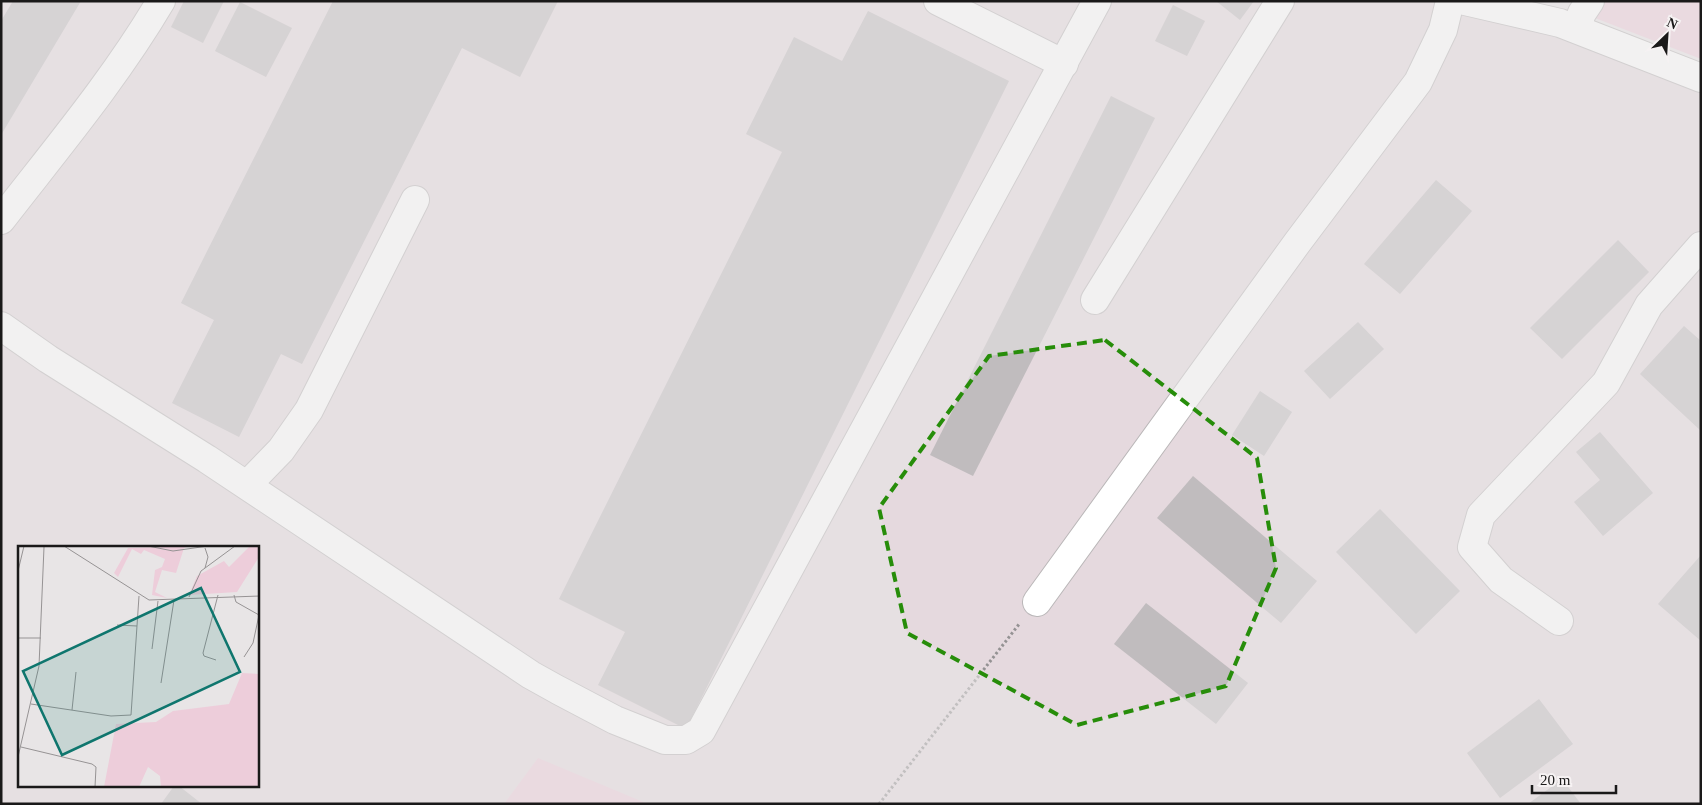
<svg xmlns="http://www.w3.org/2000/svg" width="1702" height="805" font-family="'Times New Roman',serif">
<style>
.built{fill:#e5d9de;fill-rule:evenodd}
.green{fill:#edcdda}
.building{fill:#c0bcbe}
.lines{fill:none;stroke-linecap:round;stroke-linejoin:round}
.minor-casing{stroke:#bab7b8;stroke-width:30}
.path{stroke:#949293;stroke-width:3;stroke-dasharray:2.5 2.5;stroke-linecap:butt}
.minor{stroke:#fff;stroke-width:28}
.marked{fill:none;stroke:#278d0a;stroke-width:4;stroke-dasharray:10 6;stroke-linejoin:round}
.inset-road{fill:none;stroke:#969394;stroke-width:1}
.view{fill:#0f766e;fill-opacity:0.15;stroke:#0f766e;stroke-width:2.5}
.inset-edge{fill:none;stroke:#1a1919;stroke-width:2.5}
</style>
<rect width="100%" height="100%" fill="#e8e5e6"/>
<path class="built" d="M1 1H1465L1701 78V804H1ZM19 548H258V786H19Z"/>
<g class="green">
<path d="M1590 1H1701V59L1582 13Z"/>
<path d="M538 758 648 804H504Z"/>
</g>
<g class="building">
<path d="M13 1H81L1 135V21Z"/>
<path d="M184 1H224L203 43 171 27Z"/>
<path d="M333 1H558L520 77 462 48 302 364 281 354 239 437 172 403 214 320 181 303Z"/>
<path d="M1216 1H1254L1240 20Z"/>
<path d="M240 2 292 28 266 77 215 51Z"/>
<path d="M1173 5 1205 21 1187 56 1155 41Z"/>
<path d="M868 11 1009 81 686 729 598 685 625 632 559 599 782 152 746 134 794 37 842 61Z"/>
<path d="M1111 96 1155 118 973 476 930 455Z"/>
<path d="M1436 180 1472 211 1400 294 1364 264Z"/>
<path d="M1618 240 1649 272 1562 359 1530 328Z"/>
<path d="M1358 322 1384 349 1330 399 1304 371Z"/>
<path d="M1684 326 1701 341V431L1640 374Z"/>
<path d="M1260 391 1292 412 1264 456 1232 435Z"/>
<path d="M1600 432 1653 493 1603 536 1574 502 1600 480 1576 452Z"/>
<path d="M1193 476 1317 581 1281 623 1157 518Z"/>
<path d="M1380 509 1460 591 1416 634 1336 552Z"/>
<path d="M1701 555V641L1658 604Z"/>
<path d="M1146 603 1248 683 1216 724 1114 644Z"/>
<path d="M1539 699 1573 744 1500 798 1467 753Z"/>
<path d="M1562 779 1581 804H1528Z"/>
<path d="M174 786H179L202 804H161Z"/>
</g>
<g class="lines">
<g class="minor-casing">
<g id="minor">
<path d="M938 1 1064 64"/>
<path d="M1465 1 1560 23 1701 78"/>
<path d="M1576 28 1582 13 1590 1"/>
<path d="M1 220C56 149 115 79 161 1"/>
<path d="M1095 300 1280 1"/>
<path d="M1 326 48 359 207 459 531 675 558 690 615 720 665 740H686L701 731 1097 1"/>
<path d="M247 485 281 450 309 410 415 200"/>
<path d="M1037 602 1297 243 1418 82 1443 30 1450 1"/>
<path d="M1559 621 1501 580 1472 547 1481 515 1606 383 1649 305 1701 246"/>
</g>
</g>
<path class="path" d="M879 804 1020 623"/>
<use href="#minor" class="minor"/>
</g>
<path d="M0 0H1702V805H0ZM1105 340 1257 458 1276 568 1226 686 1077 725 907 633 879 508 989 356Z" fill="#e8e5e6" fill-opacity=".55" fill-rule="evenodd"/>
<path class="marked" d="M1105 340 1257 458 1276 568 1226 686 1077 725 907 633 879 508 989 356Z"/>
<g transform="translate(18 546)">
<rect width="241" height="241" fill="#e8e5e6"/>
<path d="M172 0 166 2 158 27 144 24 137 46 149 52 134 49 137 24 144 21 147 13 126 4 123 8 114 3 100 31 96 27 110 2ZM232 0H241V11L219 46 171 49 179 30 206 15 211 21ZM224 127 241 128V241H143L142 230 130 221 121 241H86L98 178 138 176 155 165 211 158Z" fill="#edcdda"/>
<path class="inset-road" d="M46 0 131 54 242 50M88 0H115M130 0 155 5 190 0M187 22 190 11 187 2M0 25 6 0M216 49 218 56 241 69 235 97 226 111M171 51 183 25 217 0M99 79 119 80M0 92H23M134 103 140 55M198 114 186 110 185 107 200 49M143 137 156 54M13 158 93 170 113 169 121 50M54 164 58 126M3 201 74 218 78 221 77 241M0 211 21 120 26 1"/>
<path class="view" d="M183 42 222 126 44 209 5 125Z"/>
<rect width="241" height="241" class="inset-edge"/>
</g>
<rect width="1702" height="805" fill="none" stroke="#1a1919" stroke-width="5"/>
<g transform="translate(1667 35) rotate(25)" stroke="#f6f2f3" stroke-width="4" paint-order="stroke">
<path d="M0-4L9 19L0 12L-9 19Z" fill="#1a1919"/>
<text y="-8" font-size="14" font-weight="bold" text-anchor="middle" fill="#1a1919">N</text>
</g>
<path d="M1532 785v8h84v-8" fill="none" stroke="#1a1919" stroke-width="2.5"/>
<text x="1540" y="785" font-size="15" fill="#1a1919" stroke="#f6f2f3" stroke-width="4" paint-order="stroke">20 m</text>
</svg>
